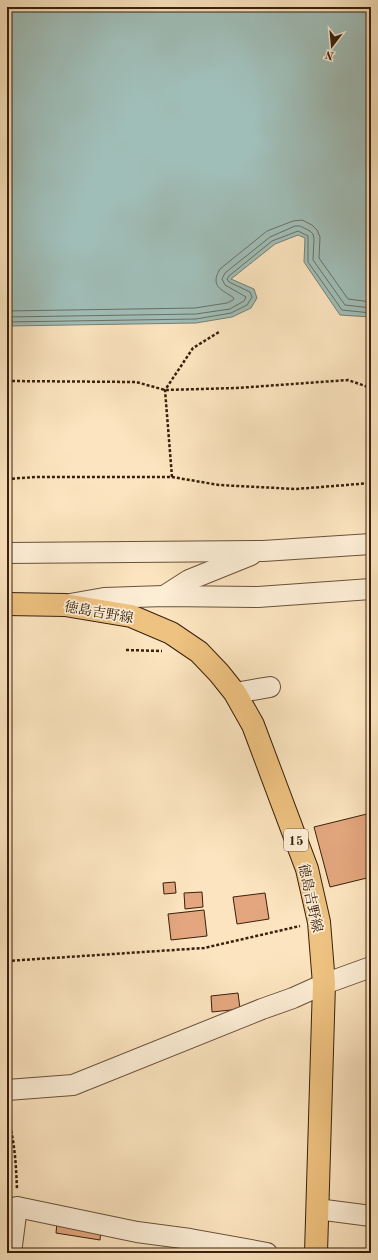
<svg xmlns="http://www.w3.org/2000/svg" width="378" height="1260" font-family="'Old Standard TT','Noto Serif JP',serif">
<style>
.water{fill:#a0beb8;stroke:#777f74}
.lines{fill:none;stroke-linecap:round;stroke-linejoin:round}
.shore{stroke:#6c6f62;stroke-width:1}
.building{fill:#e3a67e;stroke:#39200d}
.minor-casing{stroke:#6a513a;stroke-width:22}
.major-casing{stroke:#39200d;stroke-width:24}
.path{stroke:#39200d;stroke-width:2.5;stroke-dasharray:3 2;stroke-linecap:butt}
.minor{stroke:#fcedd5;stroke-width:20}
.major{stroke:#eec280;stroke-width:22}
.labels{text-anchor:middle;stroke-width:3.5;stroke-linejoin:round;paint-order:stroke}
.shield{fill:#fcedd5;stroke:#745e49;stroke-width:1}
.shield-label{font-size:13px;font-weight:bold;fill:#39200d}
.street-label{font-size:14px;fill:#39200d;stroke:#fcedd5}
</style>
<rect width="100%" height="100%" fill="#fbe4bf"/>
<filter id="stains"><feTurbulence type="fractalNoise" baseFrequency=".005" numOctaves="4"/><feColorMatrix values="0 0 0 0 .2 0 0 0 0 .09 0 0 0 0 .02 0 0 0 .5 -.17"/></filter>
<radialGradient id="worn" r=".72"><stop offset=".6" stop-color="#630" stop-opacity="0"/><stop offset="1" stop-color="#630" stop-opacity=".3"/></radialGradient>
<path class="water" d="M7 7H371V317L340 315 304 262 305 238 298 235 275 244 231 279 254 289 257 298 251 308 232 317 196 323 7 326Z"/>
<g class="lines">
<g class="shore">
<path d="M7 311 195 308 227 303 233 300 234 298C223 290 209 287 220 269L267 231 293 221 302 220 312 225 317 230 320 237 319 258 348 299 371 302"/>
<path d="M7 317 196 314 230 309 244 301 246 297 225 285 222 279 225 273 270 237 295 226H300L310 231 313 234 314 239 313 260 345 305 371 308"/>
<path d="M7 322 196 319 231 313 247 305 252 297 250 292 229 282 227 279 229 276 272 241 298 231 308 236V262L342 310 371 313"/>
</g>
</g>
<g class="building">
<path d="M371 813V877L330 887 314 827Z"/>
<path d="M175 882 176 893 164 894 163 883Z"/>
<path d="M202 892 203 907 185 909 184 893Z"/>
<path d="M265 893 269 919 237 924 233 897Z"/>
<path d="M204 910 207 936 171 940 168 914Z"/>
<path d="M238 993 240 1009 212 1012 211 996Z"/>
<path d="M57 1222 101 1229 100 1240 56 1233Z"/>
</g>
<g class="lines">
<g class="minor-casing">
<g id="minor">
<path d="M7 553 263 551 371 544"/>
<path d="M164 596 189 580 251 555"/>
<path d="M70 604 104 598 164 596 258 597 371 589"/>
<path d="M235 693 270 687"/>
<path d="M7 1090 73 1085 262 1009 293 998 324 984 371 967"/>
<path d="M317 1209 371 1216"/>
<path d="M11 1253 17 1207 137 1232 190 1239 267 1253"/>
</g>
</g>
<g class="major-casing">
<path id="major" d="M7 604 65 605 131 616 171 633 199 652 219 673 235 693 253 725 307 869 319 922 324 984 316 1253"/>
</g>
<g class="path">
<path d="M7 381 136 382 165 390 237 388 348 380 371 388"/>
<path d="M172 477 165 390 193 348 219 332"/>
<path d="M7 479 36 477H172L219 485 296 489 371 483"/>
<path d="M126 650 162 651"/>
<path d="M7 961 204 948 300 926"/>
<path d="M7 1116C15 1140 16 1165 17 1190"/>
</g>
<use href="#minor" class="minor"/>
<use href="#major" class="major"/>
</g>
<g class="labels">
<rect class="shield" x="284" y="829" width="24" height="22" rx="3"/>
<g class="shield-label">
<text x="296" y="845">15</text>
</g>
<g class="street-label">
<text transform="translate(99 612) rotate(10)" y="5">徳島吉野線</text>
<text transform="translate(311 898) rotate(78)" y="5">徳島吉野線</text>
</g>
</g>
<rect width="378" height="1260" fill="none" stroke="#fbe4bf" stroke-width="24"/>
<rect x="8" y="8" width="362" height="1244" fill="none" stroke="#39200d" stroke-width="2"/>
<rect x="12" y="12" width="354" height="1236" fill="none" stroke="#39200d"/>
<g transform="translate(332 46) rotate(196)" stroke="#fcedd5" stroke-width="3" paint-order="stroke">
<path d="M0-3L7 15L0 10L-7 15Z" fill="#39200d"/>
<text y="-6" font-size="11" font-weight="bold" text-anchor="middle" fill="#39200d">N</text>
</g>
<rect width="100%" height="100%" filter="url(#stains)"/>
<rect width="100%" height="100%" fill="url(#worn)"/>
</svg>
